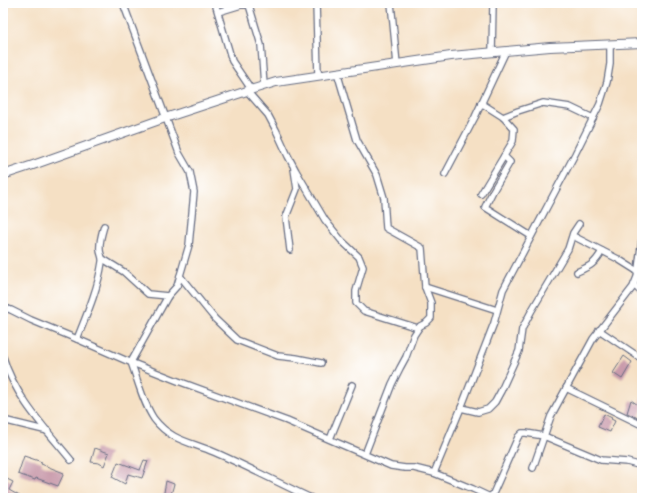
<svg xmlns="http://www.w3.org/2000/svg" width="645" height="501" font-family="'Architects Daughter',sans-serif">
<style>
.building{fill:#c99bac}
.lines{fill:none;stroke-linecap:round;stroke-linejoin:round}
.street-casing{stroke:#676d82;stroke-width:8}
.secondary-casing{stroke:#676d82;stroke-width:10}
.street{stroke:#fff;stroke-width:5.5}
.secondary{stroke:#fff;stroke-width:8}
</style>
<rect width="100%" height="100%" fill="#fff"/>
<filter id="ink" filterUnits="userSpaceOnUse"><feTurbulence type="fractalNoise" baseFrequency=".025" numOctaves="2"/><feDisplacementMap in="SourceGraphic" scale="8" xChannelSelector="R" yChannelSelector="G"/><feConvolveMatrix kernelMatrix="1 2 1 2 8 2 1 2 1" color-interpolation-filters="sRGB"/></filter>
<filter id="wash" filterUnits="userSpaceOnUse"><feTurbulence type="fractalNoise" baseFrequency=".012" numOctaves="4" result="noise"/><feDisplacementMap in="SourceGraphic" scale="16" xChannelSelector="R" yChannelSelector="G"/><feGaussianBlur stdDeviation="0.9" result="paint"/><feColorMatrix in="noise" values="0 0 0 0 0 0 0 0 0 0 0 0 0 0 0 0 0 1.4 0 .05"/><feComposite in="paint" operator="in"/></filter>
<g filter="url(#wash)">
<rect width="100%" height="100%" fill="#f5e0c4"/>
<g id="blocks">
<g class="building">
<path d="M624 356 632 362 622 379 613 373Z"/>
<path d="M642 397V410L638 418 627 413 631 400 638 405Z"/>
<path d="M604 414 612 418 611 419 615 421 610 432 598 427Z"/>
<path d="M95 448 109 453 104 466 99 463 91 462Z"/>
<path d="M24 456 42 462 41 464 64 473 58 486 36 478 35 480 18 474Z"/>
<path d="M144 460 148 461 142 478 128 474 125 484 112 477 118 462 140 470Z"/>
<path d="M3 477 13 482 9 490 23 498H3Z"/>
<path d="M166 481 174 484 170 498H163Z"/>
</g>
</g>
</g>
<g filter="url(#ink)">
<use href="#blocks" fill-opacity="0" stroke="#676d82" stroke-width="1"/>
<g class="lines">
<g class="street-casing">
<g id="street">
<path d="M123 3 179 153 190 172 194 192 189 245 177 286 168 296 131 362C138 381 143 403 154 419 171 441 191 442 214 452 247 466 278 483 311 498"/>
<path d="M215 3 232 61 251 89"/>
<path d="M316 3 318 75"/>
<path d="M391 3 397 64"/>
<path d="M218 12 241 5H249L261 45 264 85"/>
<path d="M492 52 493 3"/>
<path d="M337 72 357 140 377 175 384 198 386 228 422 248 425 287 431 303V318L426 323 420 326 414 335 406 357 400 368 392 384 365 454"/>
<path d="M247 91 268 115 276 130 288 156 296 171 325 220 341 240 359 257 363 267 356 291V303L364 311 418 328"/>
<path d="M481 103 503 117 514 129 513 141 481 194"/>
<path d="M503 117 518 111 543 103 570 107 593 118"/>
<path d="M504 156 510 162 493 191 485 207 531 236"/>
<path d="M445 174 475 117 506 51"/>
<path d="M573 236 618 259 637 271"/>
<path d="M290 250 286 217 297 189 294 169"/>
<path d="M103 259 124 272 148 294 168 296"/>
<path d="M577 272C590 266 595 264 602 251"/>
<path d="M180 276 215 319 237 340 278 356 296 358 321 363"/>
<path d="M634 285 642 293"/>
<path d="M425 287 497 310"/>
<path d="M3 307 11 310 31 320 77 339 125 360 178 381 287 421 391 466 405 468H414L434 473 473 489 488 496H492L495 498"/>
<path d="M599 330 642 359"/>
<path d="M77 339C87 314 98 289 102 262 103 257 100 254 100 250 99 242 102 233 104 226"/>
<path d="M3 357C15 397 45 428 71 460"/>
<path d="M566 388 642 425"/>
<path d="M461 408 478 412 488 409 495 402 501 391 519 351 522 329 532 310 568 249 573 233 579 224"/>
<path d="M3 420 48 431"/>
<path d="M330 439 352 385"/>
<path d="M533 468 551 416 593 339 633 287 637 277 642 239"/>
<path d="M434 473 461 408 494 323 503 290 575 154 600 104 607 82 610 64V45"/>
<path d="M492 496 518 437 522 433H526L544 436 601 460 627 462 642 466"/>
</g>
</g>
<g class="secondary-casing">
<path id="secondary" d="M3 175 33 165 165 118 247 91 276 82 451 56 550 47 642 43"/>
</g>
<use href="#street" class="street"/>
<use href="#secondary" class="secondary"/>
</g>
</g>
<rect width="645" height="501" fill="none" stroke="#fff" stroke-width="16"/>
</svg>
